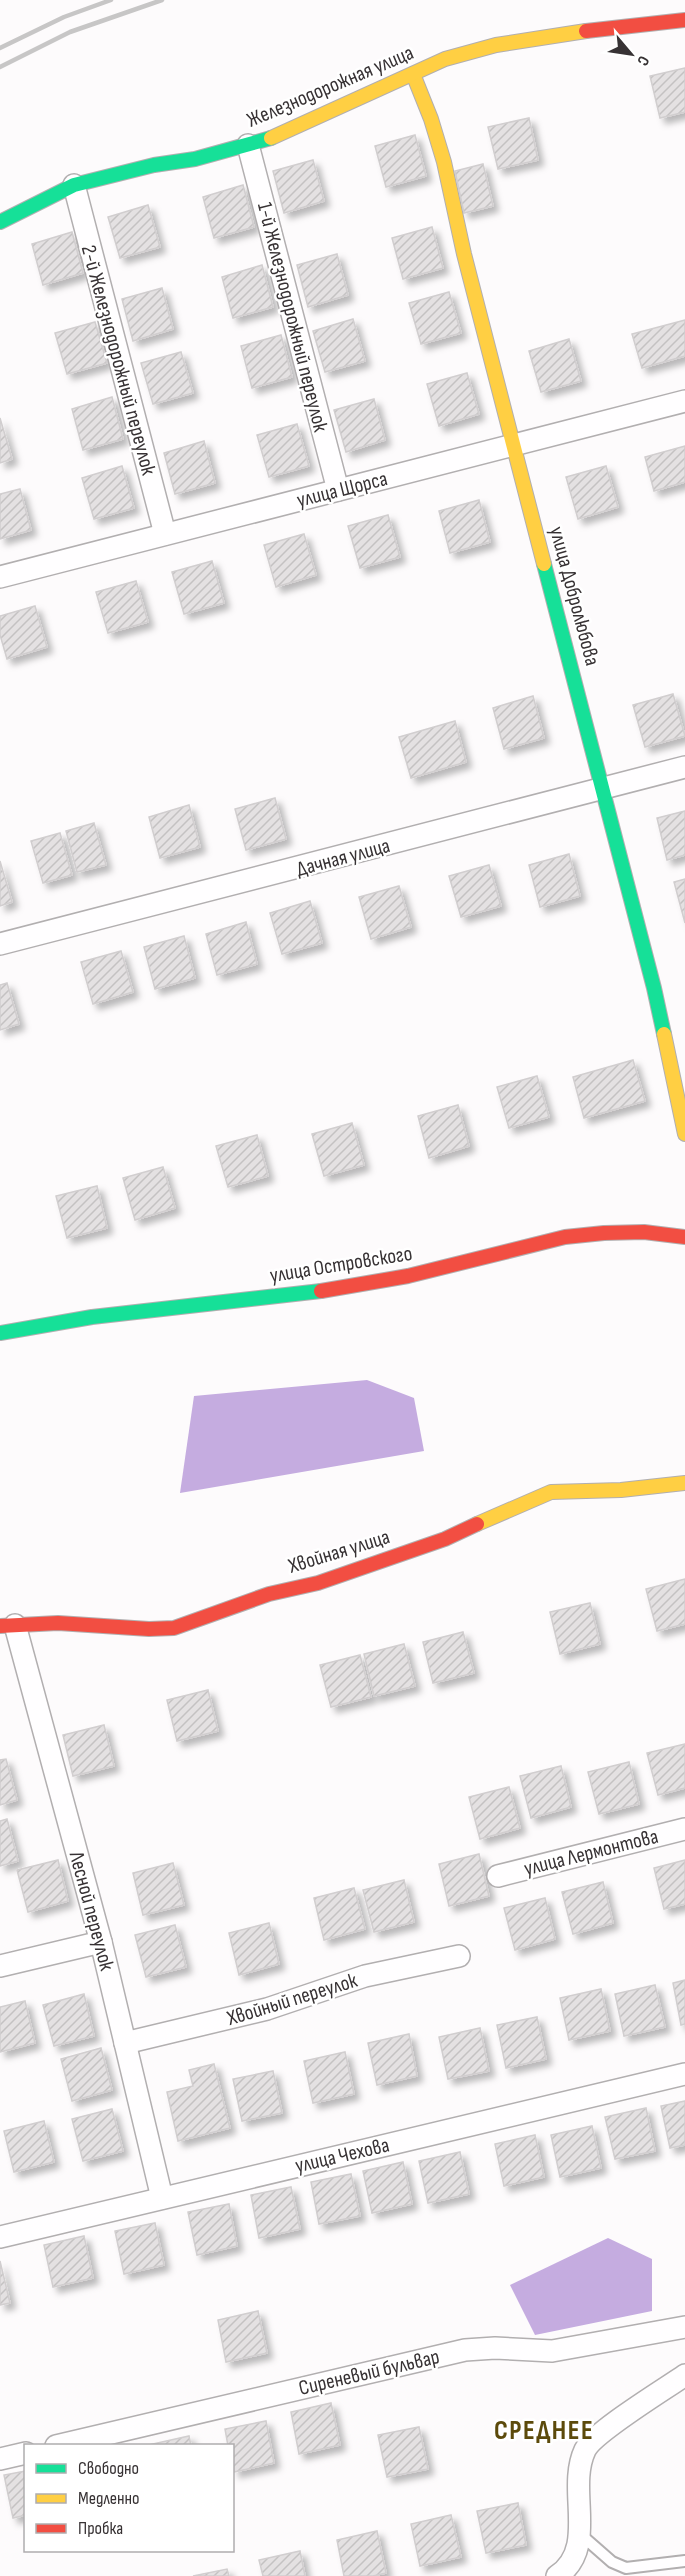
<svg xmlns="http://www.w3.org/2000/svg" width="685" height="2576" font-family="'Sofia Sans Condensed',sans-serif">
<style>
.water{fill:#c5ace0}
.building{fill:url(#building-hatch);stroke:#d1cecf;stroke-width:1.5;filter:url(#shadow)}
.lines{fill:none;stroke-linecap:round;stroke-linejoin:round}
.lane-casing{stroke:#b2afb0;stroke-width:14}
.street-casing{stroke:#b2afb0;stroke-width:24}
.fast-casing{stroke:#b2afb0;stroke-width:16}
.slow-casing{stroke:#b2afb0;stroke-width:16}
.jam-casing{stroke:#b2afb0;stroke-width:16}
.lane{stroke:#fffeff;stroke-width:10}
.street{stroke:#fffeff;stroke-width:21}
.fast{stroke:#16e098;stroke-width:14}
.slow{stroke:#ffcf43;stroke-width:14}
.jam{stroke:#f24e42;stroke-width:14}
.rail{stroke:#c7c6c6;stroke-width:4.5}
.labels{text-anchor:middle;stroke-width:5;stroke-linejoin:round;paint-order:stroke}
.street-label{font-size:21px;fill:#373234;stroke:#fff}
.district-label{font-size:27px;font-weight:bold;letter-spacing:1.5px;fill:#5c4a0b;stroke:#fff}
</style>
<defs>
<pattern id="building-hatch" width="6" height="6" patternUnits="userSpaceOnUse" patternTransform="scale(1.5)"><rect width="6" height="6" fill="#e4e1e2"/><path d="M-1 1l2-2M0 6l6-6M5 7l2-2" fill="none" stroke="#c4c2c2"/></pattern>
<filter id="shadow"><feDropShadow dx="5.5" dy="5.5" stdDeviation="3" flood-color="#0004"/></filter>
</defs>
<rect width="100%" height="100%" fill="#fdfbfc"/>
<g class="water">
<path d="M367 1380 414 1398 424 1451 180 1493 194 1396Z"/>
<path d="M608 2238 652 2259V2311L535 2335 510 2285Z"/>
</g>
<g class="building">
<path d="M685 68V112L660 118 650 76Z"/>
<path d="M529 118 538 160 498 169 488 127Z"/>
<path d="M415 135 426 176 386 187 375 146Z"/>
<path d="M313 160 324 201 284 213 273 171Z"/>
<path d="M483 164 493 206 464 213 455 171Z"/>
<path d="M243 185 254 227 214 238 203 197Z"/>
<path d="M148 205 160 247 120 258 108 217Z"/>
<path d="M432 227 443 268 403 279 392 238Z"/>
<path d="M72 232 83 273 43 285 32 244Z"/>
<path d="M337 254 348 295 308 307 297 265Z"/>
<path d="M262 265 273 307 233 318 222 277Z"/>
<path d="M162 288 173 329 133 341 122 299Z"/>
<path d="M449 292 461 333 421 344 409 303Z"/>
<path d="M353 319 365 361 325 372 313 331Z"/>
<path d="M685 320V356L642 368 632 334Z"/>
<path d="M95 322 107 363 67 374 55 333Z"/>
<path d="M281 335 292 377 252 388 241 346Z"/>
<path d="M569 339 581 381 541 392 529 351Z"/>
<path d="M181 352 193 393 153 404 141 363Z"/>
<path d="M467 373 479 414 439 426 427 384Z"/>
<path d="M112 397 123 439 83 450 72 409Z"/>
<path d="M374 399 385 440 346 452 334 410Z"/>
<path d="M0 418 12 459 0 463Z"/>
<path d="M297 424 309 466 269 477 257 435Z"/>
<path d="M204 441 215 483 175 494 164 453Z"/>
<path d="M685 446V482L654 491 645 457Z"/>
<path d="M122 466 134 508 94 519 82 478Z"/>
<path d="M606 466 618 507 578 519 566 477Z"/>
<path d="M20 489 31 530 0 539V494Z"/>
<path d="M479 500 490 542 450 553 439 511Z"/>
<path d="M388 515 400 557 360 568 348 526Z"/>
<path d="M304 534 316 575 276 587 264 545Z"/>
<path d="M212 561 224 603 184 614 172 572Z"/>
<path d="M136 581 148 622 108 633 96 592Z"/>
<path d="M35 606 47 647 7 659 0 635V616Z"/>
<path d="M673 694 685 736 645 747 633 705Z"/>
<path d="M533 696 544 738 504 749 493 708Z"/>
<path d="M455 721 466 762 411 778 399 737Z"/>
<path d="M275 798 286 839 246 850 235 809Z"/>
<path d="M189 805 200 847 160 858 149 817Z"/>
<path d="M685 811V855L667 860 657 818Z"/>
<path d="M94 823 106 865 77 872 66 831Z"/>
<path d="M60 833 72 875 43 883 31 841Z"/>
<path d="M569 854 580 896 540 907 529 865Z"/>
<path d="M0 861 12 902 0 906Z"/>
<path d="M489 865 501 906 461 917 449 876Z"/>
<path d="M685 879V923L674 882Z"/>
<path d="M399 886 411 927 371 939 359 897Z"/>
<path d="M310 901 322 943 282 954 270 913Z"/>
<path d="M246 922 257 964 217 975 206 934Z"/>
<path d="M184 936 195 978 155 989 144 947Z"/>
<path d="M121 951 133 992 93 1004 81 962Z"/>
<path d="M7 983 19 1024 0 1030V985Z"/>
<path d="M633 1060 645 1101 584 1118 573 1077Z"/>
<path d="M537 1076 549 1117 509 1128 497 1087Z"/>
<path d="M458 1105 469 1146 429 1158 418 1116Z"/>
<path d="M352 1123 364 1165 324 1176 312 1134Z"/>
<path d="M257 1135 268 1176 228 1187 216 1146Z"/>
<path d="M163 1167 175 1208 135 1220 123 1178Z"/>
<path d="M97 1186 107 1228 67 1238 56 1196Z"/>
<path d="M685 1579V1624L657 1631 646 1589Z"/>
<path d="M590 1603 600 1644 560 1654 550 1612Z"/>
<path d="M463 1632 474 1673 433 1683 423 1642Z"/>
<path d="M404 1644 415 1686 374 1696 364 1654Z"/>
<path d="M360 1655 371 1697 331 1707 320 1665Z"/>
<path d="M208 1690 218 1731 177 1741 167 1700Z"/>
<path d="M104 1725 114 1766 73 1776 63 1735Z"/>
<path d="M685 1744V1788L658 1795 647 1753Z"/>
<path d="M6 1759 17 1800 0 1805V1760Z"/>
<path d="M629 1762 639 1804 599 1814 588 1772Z"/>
<path d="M561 1766 571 1807 531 1818 520 1776Z"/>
<path d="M509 1787 520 1828 480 1839 469 1797Z"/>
<path d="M7 1819 18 1861 0 1866V1821Z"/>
<path d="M479 1854 489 1896 449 1906 439 1864Z"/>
<path d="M58 1860 68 1901 28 1912 17 1870Z"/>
<path d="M685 1860V1904L664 1909 654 1868Z"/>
<path d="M173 1863 184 1905 143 1915 133 1873Z"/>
<path d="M404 1880 414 1922 374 1932 363 1890Z"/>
<path d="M603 1882 613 1923 573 1934 562 1892Z"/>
<path d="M354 1888 365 1929 324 1940 314 1898Z"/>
<path d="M545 1898 555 1939 515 1950 504 1908Z"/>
<path d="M269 1923 279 1964 239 1975 229 1933Z"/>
<path d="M175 1925 186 1967 146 1977 135 1935Z"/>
<path d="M685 1980V2024L681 2025 673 1983Z"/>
<path d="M655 1985 665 2027 624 2036 615 1994Z"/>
<path d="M601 1989 610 2031 569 2040 560 1998Z"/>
<path d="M84 1994 94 2036 54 2046 43 2005Z"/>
<path d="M25 2001 35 2043 0 2052V2007Z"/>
<path d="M537 2017 546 2059 506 2068 497 2025Z"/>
<path d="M480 2028 489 2071 448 2079 439 2037Z"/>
<path d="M409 2034 417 2076 377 2085 368 2043Z"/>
<path d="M101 2048 112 2090 72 2101 61 2059Z"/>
<path d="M345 2052 354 2094 313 2103 304 2061Z"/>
<path d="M214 2064 230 2128 178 2141 167 2092 193 2086 189 2070Z"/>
<path d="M273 2071 282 2113 242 2121 233 2079Z"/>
<path d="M685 2101V2145L670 2148 661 2106Z"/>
<path d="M646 2108 655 2151 615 2159 605 2117Z"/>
<path d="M112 2109 123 2151 83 2161 72 2119Z"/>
<path d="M44 2121 54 2162 14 2172 4 2131Z"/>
<path d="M592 2126 601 2168 560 2177 551 2135Z"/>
<path d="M535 2135 544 2177 504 2186 495 2144Z"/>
<path d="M460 2152 469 2194 428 2203 419 2161Z"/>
<path d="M403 2162 412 2204 372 2213 363 2171Z"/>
<path d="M351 2174 360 2216 319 2224 311 2182Z"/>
<path d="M291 2187 300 2229 259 2238 251 2195Z"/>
<path d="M229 2204 237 2246 197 2255 188 2212Z"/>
<path d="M155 2223 164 2265 124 2274 115 2231Z"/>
<path d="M84 2236 93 2278 53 2287 44 2245Z"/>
<path d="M0 2261 10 2303 0 2305Z"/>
<path d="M258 2311 267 2353 226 2362 218 2320Z"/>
<path d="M331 2403 340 2445 299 2454 291 2412Z"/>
<path d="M266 2421 274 2463 234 2472 232 2446H228L225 2429Z"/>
<path d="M419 2427 428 2469 387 2477 378 2435Z"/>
<path d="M189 2436 191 2446H148V2445Z"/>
<path d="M26 2471V2515L13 2518 4 2475Z"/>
<path d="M518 2503 526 2545 486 2553 477 2511Z"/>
<path d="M451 2515 461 2557 420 2566 411 2524Z"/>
<path d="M377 2531 386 2573 373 2576H344L337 2540Z"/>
<path d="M300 2551 305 2576H263L259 2560Z"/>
<path d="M227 2569 229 2576H193Z"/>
</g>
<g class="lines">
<g class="lane-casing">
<path id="lane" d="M580 2534 612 2562 626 2568 685 2561"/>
</g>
<g class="street-casing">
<g id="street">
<path d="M248 145 338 490"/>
<path d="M74 185 165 534"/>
<path d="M0 577 685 401"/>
<path d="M0 944 685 767"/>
<path d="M15 1625 101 1942 162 2198"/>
<path d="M498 1876 685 1829"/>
<path d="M0 1966 101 1942"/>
<path d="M125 2043 267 2009 365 1976 459 1956"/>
<path d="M0 2237 685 2074"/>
<path d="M56 2446 465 2350 495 2348 552 2351 685 2327"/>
<path d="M0 2459 26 2453"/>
<path d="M557 2576C599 2548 566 2490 585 2450 594 2432 665 2389 685 2375"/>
</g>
</g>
<g class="fast-casing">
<g id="fast">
<path d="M0 222 74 185 154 165 195 159 271 138"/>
<path d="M544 564 654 988 664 1034"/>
<path d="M0 1333 92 1317 321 1291"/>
</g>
</g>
<g class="slow-casing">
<g id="slow">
<path d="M413 74 431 119 444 162 464 254 544 564"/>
<path d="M271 138 445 59 496 45 586 31"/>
<path d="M664 1034 685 1134"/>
<path d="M477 1524 551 1492 621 1490 685 1483"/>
</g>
</g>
<g class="jam-casing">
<g id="jam">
<path d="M586 31 685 20"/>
<path d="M321 1291 408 1276 565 1237 604 1233 644 1232 685 1237"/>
<path d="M0 1626 58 1623 149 1629 174 1628 269 1594 318 1583 445 1539 477 1524"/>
</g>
</g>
<use href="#lane" class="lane"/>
<use href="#street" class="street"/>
<use href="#fast" class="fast"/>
<use href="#slow" class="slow"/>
<use href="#jam" class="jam"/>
<g class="rail">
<path d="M0 48 64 17 111 0"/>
<path d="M0 67 70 32 162 0"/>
</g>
</g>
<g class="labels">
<g class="street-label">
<text transform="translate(330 86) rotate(-23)" y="7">Железнодорожная улица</text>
<text transform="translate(293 317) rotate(76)" y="7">1-й Железнодорожный переулок</text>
<text transform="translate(119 360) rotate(75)" y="7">2-й Железнодорожный переулок</text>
<text transform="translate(342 489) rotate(-14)" y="7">улица Щорса</text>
<text transform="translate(575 596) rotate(75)" y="7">улица Добролюбова</text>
<text transform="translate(343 857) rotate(-15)" y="7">Дачная улица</text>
<text transform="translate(341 1264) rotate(-9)" y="7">улица Островского</text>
<text transform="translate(339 1551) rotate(-17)" y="7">Хвойная улица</text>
<text transform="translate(591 1852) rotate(-14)" y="7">улица Лермонтова</text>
<text transform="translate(92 1911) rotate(75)" y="7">Лесной переулок</text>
<text transform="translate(292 1999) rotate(-17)" y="7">Хвойный переулок</text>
<text transform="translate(342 2155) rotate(-13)" y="7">улица Чехова</text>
<text transform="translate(369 2372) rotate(-13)" y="7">Сиреневый бульвар</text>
</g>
<g class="district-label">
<text x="544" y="2439">СРЕДНЕЕ</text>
</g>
</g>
<rect x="24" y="2444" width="210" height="108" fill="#ffffff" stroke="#afadae" stroke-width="1.5"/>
<rect x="36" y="2464" width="30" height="9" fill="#16e098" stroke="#afadae" stroke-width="1.5"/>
<text x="78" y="2474" font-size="18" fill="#373234">Свободно</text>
<rect x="36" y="2494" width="30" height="9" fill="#ffcf43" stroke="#afadae" stroke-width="1.5"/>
<text x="78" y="2504" font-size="18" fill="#373234">Медленно</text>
<rect x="36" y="2524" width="30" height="9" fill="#f24e42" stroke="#afadae" stroke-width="1.5"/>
<text x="78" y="2534" font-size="18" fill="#373234">Пробка</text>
<g transform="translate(631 54) rotate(119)" stroke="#ffffff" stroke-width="4.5" paint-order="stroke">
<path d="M0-4.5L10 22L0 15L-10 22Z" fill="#373234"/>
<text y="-9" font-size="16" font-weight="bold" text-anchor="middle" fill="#373234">С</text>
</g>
</svg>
